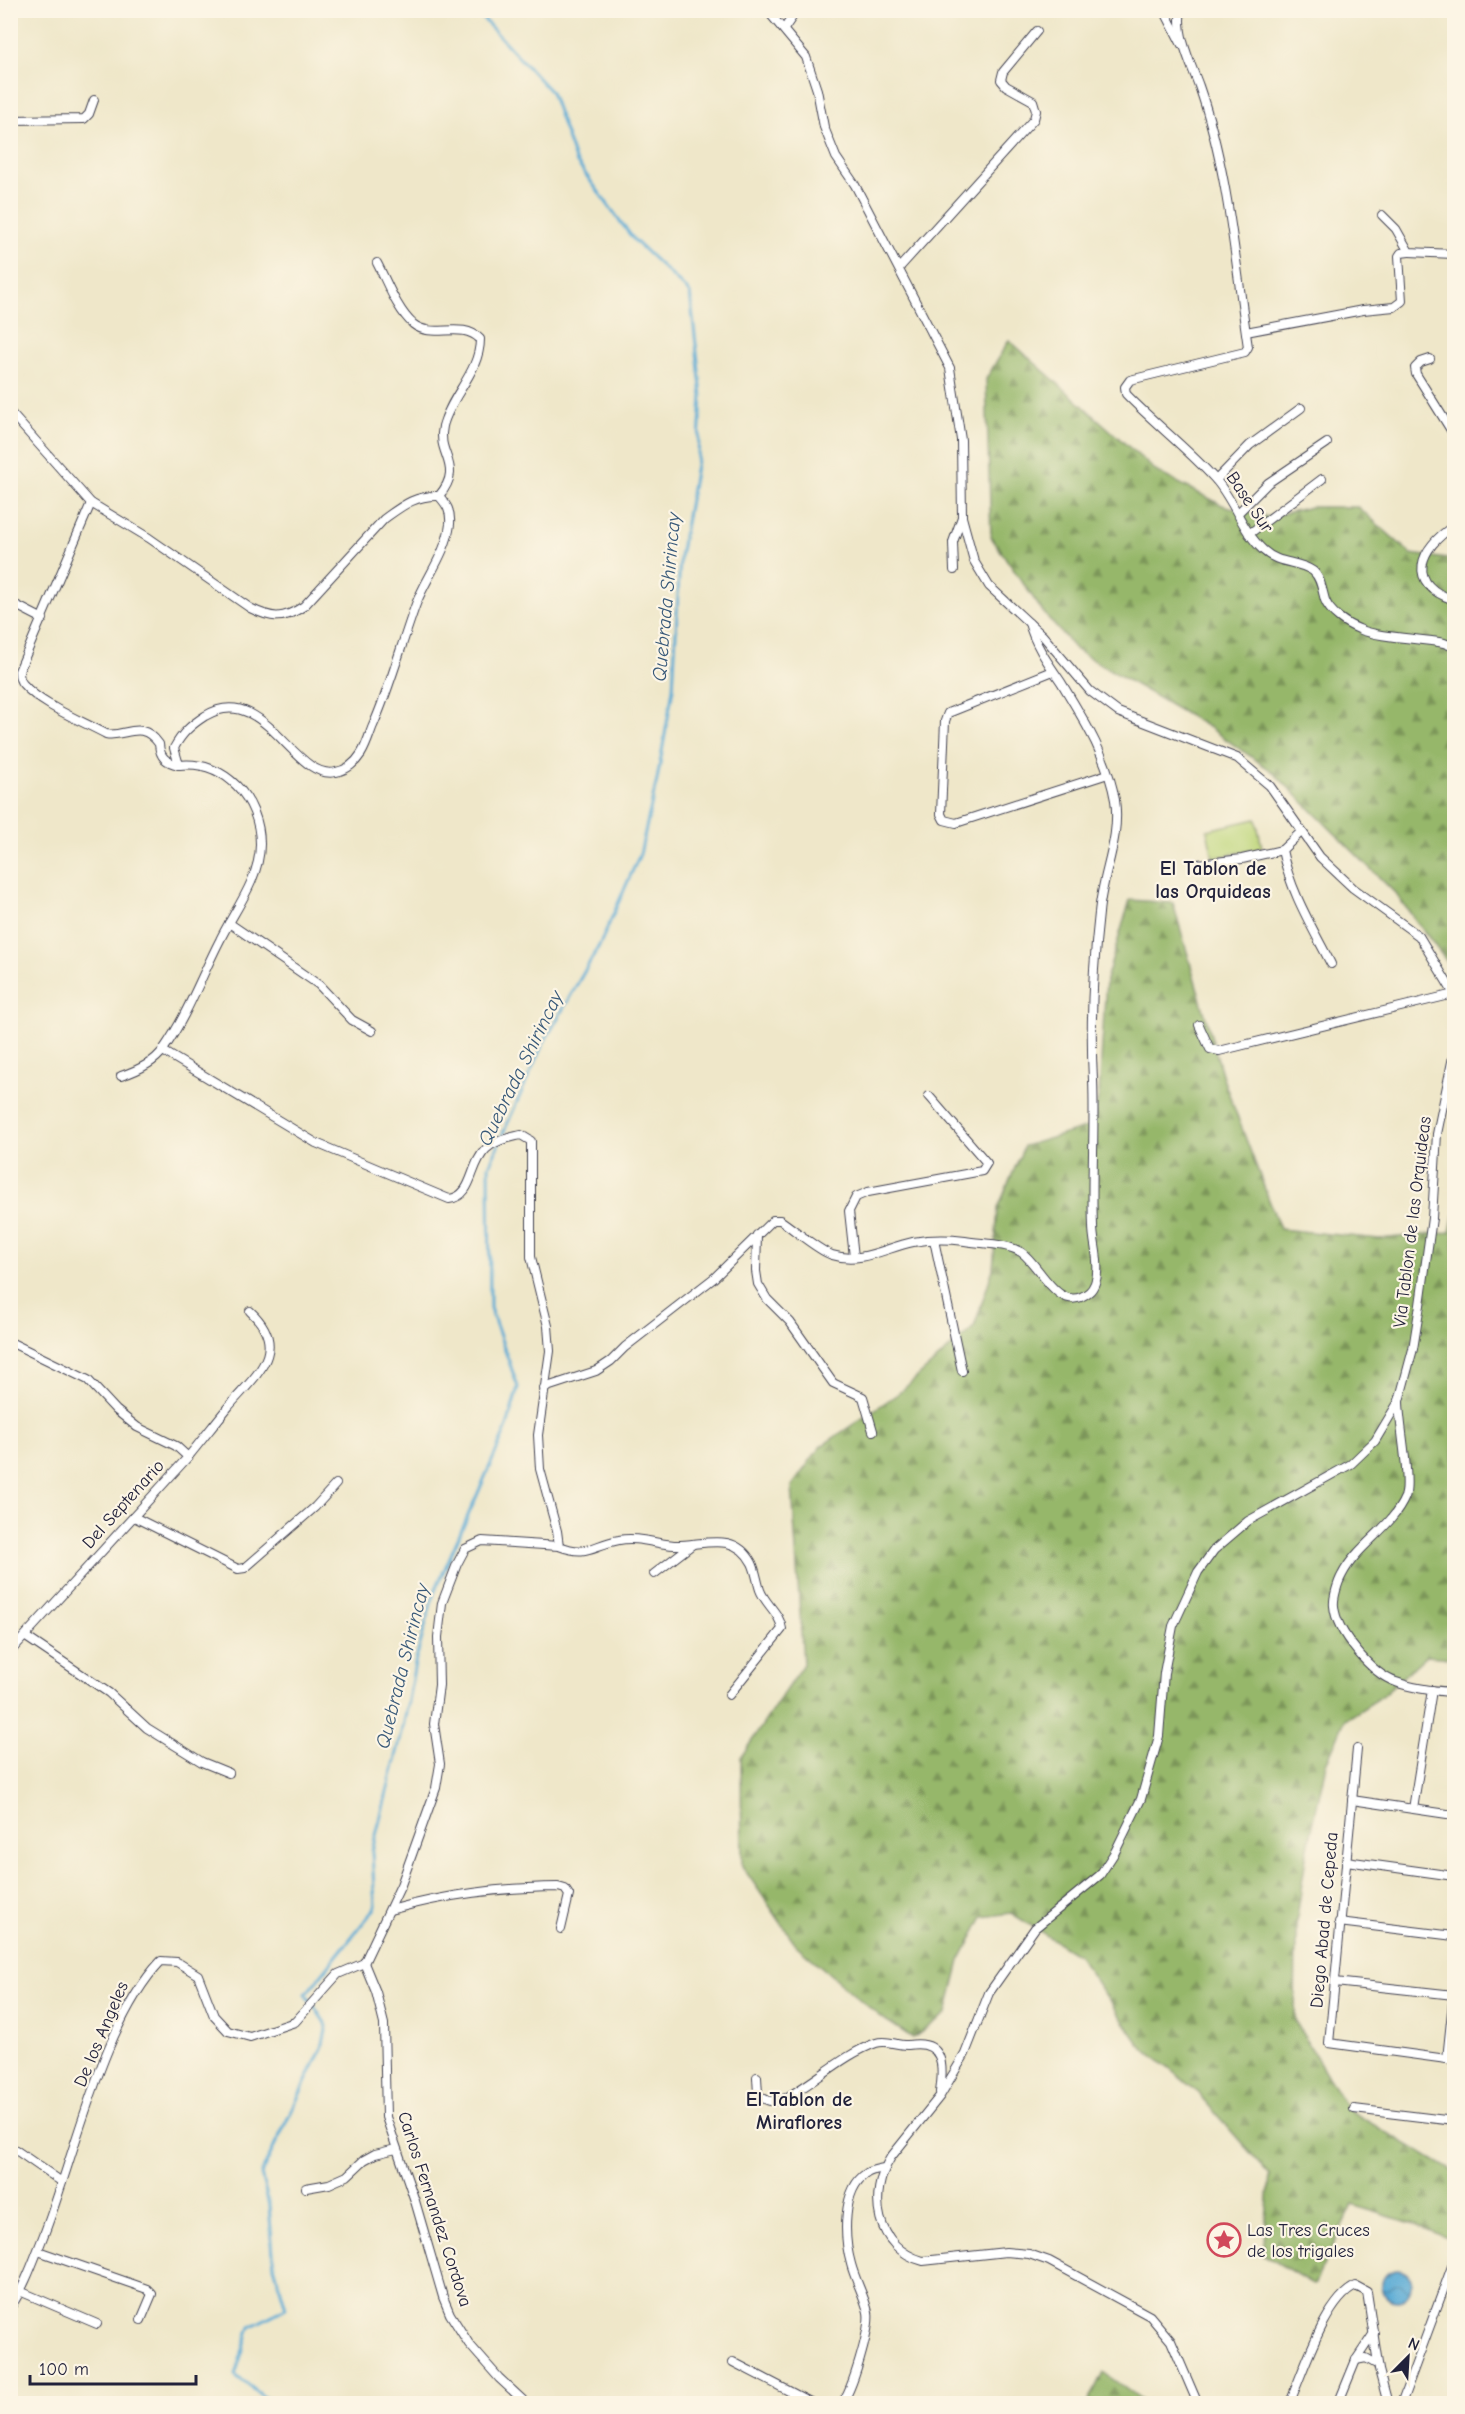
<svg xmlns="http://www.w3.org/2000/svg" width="1465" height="2414" font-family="'Comic Neue',sans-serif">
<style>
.forest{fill:url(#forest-firs);stroke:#5c6c52;stroke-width:1.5}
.garden{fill:#bed67a;stroke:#707c5a;stroke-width:1.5}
.water{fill:url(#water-waves);stroke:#3e6688;stroke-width:1.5}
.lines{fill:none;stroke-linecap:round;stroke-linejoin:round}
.stream{stroke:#5aabd5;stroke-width:3}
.minor-casing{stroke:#414050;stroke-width:10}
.minor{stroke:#fff;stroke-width:8}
.labels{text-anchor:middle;stroke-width:4.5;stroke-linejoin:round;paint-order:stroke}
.street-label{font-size:18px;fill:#22223b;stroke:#fcf5e5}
.poi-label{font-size:18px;fill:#22223b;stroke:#fcf5e5;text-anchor:start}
.water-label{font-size:20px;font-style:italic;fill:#385979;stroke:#fcf5e5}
.neighbourhood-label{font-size:20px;font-weight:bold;fill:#22223b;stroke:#fcf5e5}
</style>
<defs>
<pattern id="forest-firs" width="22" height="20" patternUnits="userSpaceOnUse" patternTransform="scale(1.5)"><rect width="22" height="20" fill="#96b76a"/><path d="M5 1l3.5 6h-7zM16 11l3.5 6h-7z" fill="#7a9458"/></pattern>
<pattern id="water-waves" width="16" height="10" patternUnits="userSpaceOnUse" patternTransform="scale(1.5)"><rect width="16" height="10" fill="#5aabd5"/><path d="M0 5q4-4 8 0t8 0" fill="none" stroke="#4a8bae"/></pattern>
</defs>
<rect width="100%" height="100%" fill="#fcf5e5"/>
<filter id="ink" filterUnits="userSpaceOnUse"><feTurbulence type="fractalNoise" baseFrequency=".0167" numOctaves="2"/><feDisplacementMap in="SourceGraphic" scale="12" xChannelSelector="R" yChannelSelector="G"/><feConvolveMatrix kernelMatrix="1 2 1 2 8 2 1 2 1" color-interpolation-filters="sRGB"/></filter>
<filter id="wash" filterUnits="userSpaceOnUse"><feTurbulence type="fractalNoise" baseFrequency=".008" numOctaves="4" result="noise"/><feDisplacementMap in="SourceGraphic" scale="24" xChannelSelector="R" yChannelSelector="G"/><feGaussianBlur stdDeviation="1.35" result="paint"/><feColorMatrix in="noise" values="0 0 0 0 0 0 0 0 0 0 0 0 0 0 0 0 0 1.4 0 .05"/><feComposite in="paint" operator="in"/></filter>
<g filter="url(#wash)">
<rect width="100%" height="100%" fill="#efe7c9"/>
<g class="forest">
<path d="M1009 340 1157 472 1222 505 1268 517 1311 507H1358L1411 554 1454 560V971L1395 893 1273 772 1208 727 1076 650 1043 612 991 537 986 379Z"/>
<path d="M1130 900 1173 903 1224 1081 1280 1229 1379 1239 1450 1232 1454 1214V1658L1426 1656 1378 1699 1345 1720 1326 1764 1306 1857 1296 1925 1295 2021 1347 2109 1454 2172V2241L1415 2224 1352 2205 1314 2285 1263 2254 1270 2175 1195 2090 1140 2045 1078 1955 1011 1913 983 1917 960 1961 947 2013 913 2038 879 2016 797 1946 742 1866 741 1757 803 1664 792 1486 820 1447 899 1393 974 1327 993 1269 998 1208 1024 1146 1092 1126 1099 1095 1106 980Z"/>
<path d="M1103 2372 1145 2403H1088Z"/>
</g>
<path class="garden" d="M1256 819 1262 848 1213 858 1207 830Z"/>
<circle class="water" cx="1397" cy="2285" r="15"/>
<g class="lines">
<g class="stream">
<path d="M475 10 551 92 575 160 634 240 690 293 702 396 698 454 680 557 673 689 657 780 640 854 600 944 543 1044 501 1138"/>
<path d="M273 2404 235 2375 250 2327 286 2308 274 2266 269 2205 261 2174 322 2048 327 2026 306 1994 375 1908 372 1851 402 1733 415 1663 434 1593 507 1427 518 1387 490 1308 489 1166 499 1144"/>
</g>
</g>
</g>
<g filter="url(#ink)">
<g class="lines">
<g class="minor-casing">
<g id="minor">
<path d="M767 10 806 57 817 90 824 127 836 157 855 185 950 368 961 440 962 517 974 561 989 586 1043 636 1090 691 1118 712 1237 758 1270 786 1320 857 1353 888 1419 936 1454 994"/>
<path d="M1164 10 1182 45"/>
<path d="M1181 10C1176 34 1191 64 1199 86 1228 169 1235 260 1248 347L1245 352 1130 380 1125 387 1126 394C1154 423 1187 448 1215 479 1234 500 1242 531 1263 550 1279 565 1297 560 1313 571 1321 578 1322 590 1325 600 1330 613 1346 624 1359 629 1379 638 1420 638 1444 643L1454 647"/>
<path d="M784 29 797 10"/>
<path d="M10 120 84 119 89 114 94 100"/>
<path d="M1382 215 1396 229 1409 252 1454 254"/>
<path d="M377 263C387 282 397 310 413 324 433 340 461 320 480 339 480 372 451 395 443 426 436 456 465 465 439 496"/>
<path d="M899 268 1034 119 1036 111 1033 101 1006 86 1001 80 1003 72 1037 31"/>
<path d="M1246 332 1363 310 1394 307 1402 301 1399 256 1401 253 1409 252"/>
<path d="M1430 359 1421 362 1415 368 1416 374 1454 435"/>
<path d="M10 412 91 503 149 538 250 608C272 619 283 620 304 606L384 519C402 506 415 495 439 496 447 505 451 511 450 524 447 552 426 578 416 604 401 645 390 688 372 728 369 736 366 746 361 754 356 762 347 770 336 772 294 782 264 680 205 716 191 725 182 733 174 748L179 765C225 760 260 799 260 844 260 879 234 911 220 940 201 977 187 1016 163 1050 154 1063 136 1071 121 1076"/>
<path d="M1216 480 1250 445 1301 408"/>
<path d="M91 503 19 671C19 675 19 680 23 684 41 705 82 721 106 734 125 738 141 718 159 744 160 758 166 762 179 765"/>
<path d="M1239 512 1268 483 1327 443"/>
<path d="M1454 526C1419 548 1405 584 1454 600"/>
<path d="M1249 534 1322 479"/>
<path d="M954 570 953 542 962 517"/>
<path d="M10 602 43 619"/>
<path d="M1053 671 948 713 945 721 941 814 944 820 956 823 1108 774"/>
<path d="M1301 832 1282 850C1290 891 1312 927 1331 964"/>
<path d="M1198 864 1242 859 1282 850"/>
<path d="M229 923 319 985 352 1020 372 1031"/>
<path d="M1199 1025 1210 1049 1219 1051 1454 994"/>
<path d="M163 1051 316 1143 449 1199C474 1196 469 1165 486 1149 496 1140 509 1138 521 1135L531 1141V1257L548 1326 550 1351 538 1435 540 1469 557 1531 559 1546 482 1541 465 1549 457 1564 442 1603 438 1637 439 1685 434 1724 440 1764 436 1788 401 1885 364 1963"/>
<path d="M757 1235 756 1271 758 1284 767 1299 790 1322 833 1383 863 1397 873 1431"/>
<path d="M934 1240 962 1371"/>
<path d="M854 1257 849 1211 856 1197 868 1192 982 1171 987 1163 929 1096"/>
<path d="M10 1342 88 1380 116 1410 137 1427 176 1446 188 1457 10 1652"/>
<path d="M544 1388 596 1371 611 1361 625 1347 714 1278 773 1220H780C794 1229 817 1250 832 1255 861 1264 885 1248 913 1242 930 1239 948 1239 965 1241 982 1244 1006 1243 1021 1252 1040 1264 1059 1317 1089 1292 1094 1288 1097 1279 1097 1273 1099 1258 1093 1242 1093 1226 1091 1178 1095 1129 1093 1080 1090 1025 1093 967 1099 913 1102 874 1121 839 1115 800 1107 756 1084 720 1061 682 1048 663 1035 645 1029 623"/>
<path d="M1399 1401C1399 1423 1411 1481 1405 1497 1392 1528 1357 1545 1342 1575 1338 1582 1333 1598 1334 1606 1336 1632 1372 1674 1396 1682 1414 1689 1435 1691 1454 1692"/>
<path d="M188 1457C202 1440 215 1423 229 1406 256 1375 291 1349 250 1311"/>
<path d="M134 1517 238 1569 245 1568 315 1507 336 1484"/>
<path d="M559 1546C588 1557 592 1545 619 1540 637 1536 656 1544 674 1545 703 1546 734 1530 752 1563 756 1571 757 1581 760 1590 765 1604 780 1613 782 1629L729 1695"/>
<path d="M654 1574 693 1544"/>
<path d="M26 1637 109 1693 147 1728 202 1762 229 1773"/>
<path d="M1357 1749 1329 2043 1454 2060"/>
<path d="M1352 1800 1454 1815"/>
<path d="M1413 1809 1432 1690"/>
<path d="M1346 1861 1454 1876"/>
<path d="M390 1910C449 1894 497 1888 558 1887L565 1889 569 1895 561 1929"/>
<path d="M1339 1922 1454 1936"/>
<path d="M364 1963 376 1992 384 2024 386 2117 415 2201 443 2297 450 2314 469 2344 499 2378 527 2404"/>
<path d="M1335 1982 1454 1995"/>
<path d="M1447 2059 1454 1992"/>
<path d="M757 2077 758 2094C766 2102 772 2102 782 2100 813 2084 844 2054 876 2043 887 2039 897 2046 908 2045 944 2039 944 2065 940 2092"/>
<path d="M1354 2109 1454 2121"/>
<path d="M10 2146 62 2182"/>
<path d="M306 2188 329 2184 347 2176 364 2160 375 2154 396 2149"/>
<path d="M38 2251 147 2289 152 2294 141 2320"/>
<path d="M22 2292 97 2324"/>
<path d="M10 2308C25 2286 33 2262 43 2237 75 2156 102 2023 161 1961L177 1962 198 1975 214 2016 228 2031 250 2037 295 2022 338 1974 364 1963"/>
<path d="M1356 2360 1366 2358 1378 2365"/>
<path d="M733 2362 814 2404"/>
<path d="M841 2404C852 2392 871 2328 868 2312 864 2295 855 2280 851 2264 844 2239 841 2189 867 2173 871 2170 879 2169 884 2168"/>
<path d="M1198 2404 1171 2341 1150 2316 1049 2261 1029 2254 1006 2252 923 2261C876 2248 867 2195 891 2157L940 2096 965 2054 989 1993 1035 1928 1100 1875 1115 1852 1141 1799 1159 1736 1164 1673 1173 1626 1198 1572 1214 1550 1248 1521 1351 1464 1375 1441 1399 1401 1413 1349 1420 1305 1432 1218 1437 1134 1454 1052"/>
<path d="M1289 2404C1303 2373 1325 2299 1356 2286L1367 2292 1379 2370 1388 2404"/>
<path d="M1338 2404 1356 2360 1374 2333"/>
<path d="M1401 2404 1454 2261"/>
</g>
</g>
<use href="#minor" class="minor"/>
</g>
</g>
<defs>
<g id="sight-ring" transform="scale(1.725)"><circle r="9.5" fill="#fcf5e5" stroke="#d1495b" stroke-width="1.5"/><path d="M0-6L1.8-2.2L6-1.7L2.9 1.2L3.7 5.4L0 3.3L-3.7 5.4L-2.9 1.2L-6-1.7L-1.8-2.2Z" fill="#d1495b"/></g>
</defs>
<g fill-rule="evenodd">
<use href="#sight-ring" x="1224" y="2240"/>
</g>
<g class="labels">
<g class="street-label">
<text transform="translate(1250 502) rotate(56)" y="6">Base Sur</text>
<text transform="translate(1412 1222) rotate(-83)" y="6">Via Tablon de las Orquideas</text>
<text transform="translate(123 1504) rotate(-48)" y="6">Del Septenario</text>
<text transform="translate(1324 1920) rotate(-85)" y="6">Diego Abad de Cepeda</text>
<text transform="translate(101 2034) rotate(-67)" y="6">De los Angeles</text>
<text transform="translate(435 2209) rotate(72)" y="6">Carlos Fernandez Cordova</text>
</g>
<g class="poi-label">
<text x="1247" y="2236">Las Tres Cruces<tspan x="1247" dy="21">de los trigales</tspan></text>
</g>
<g class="water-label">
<text transform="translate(666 597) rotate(-85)" y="7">Quebrada Shirincay</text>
<text transform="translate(520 1068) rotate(-64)" y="7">Quebrada Shirincay</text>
<text transform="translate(402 1666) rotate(-76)" y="7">Quebrada Shirincay</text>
</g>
<g class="neighbourhood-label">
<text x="1213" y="875">El Tablon de<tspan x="1213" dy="23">las Orquideas</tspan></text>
<text x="799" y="2106">El Tablon de<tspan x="799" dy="23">Miraflores</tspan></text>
</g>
</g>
<rect width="1465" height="2414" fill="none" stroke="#fcf5e5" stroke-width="36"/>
<g transform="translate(1408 2357) rotate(24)" stroke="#fcf5e5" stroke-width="4.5" paint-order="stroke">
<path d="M0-4.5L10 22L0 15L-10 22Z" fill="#22223b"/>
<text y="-9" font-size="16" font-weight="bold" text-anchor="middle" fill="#22223b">N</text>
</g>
<path d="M30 2375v9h166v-9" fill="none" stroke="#22223b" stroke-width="3"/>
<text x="39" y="2375" font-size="18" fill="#22223b" stroke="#fcf5e5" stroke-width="4.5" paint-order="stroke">100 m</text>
</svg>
